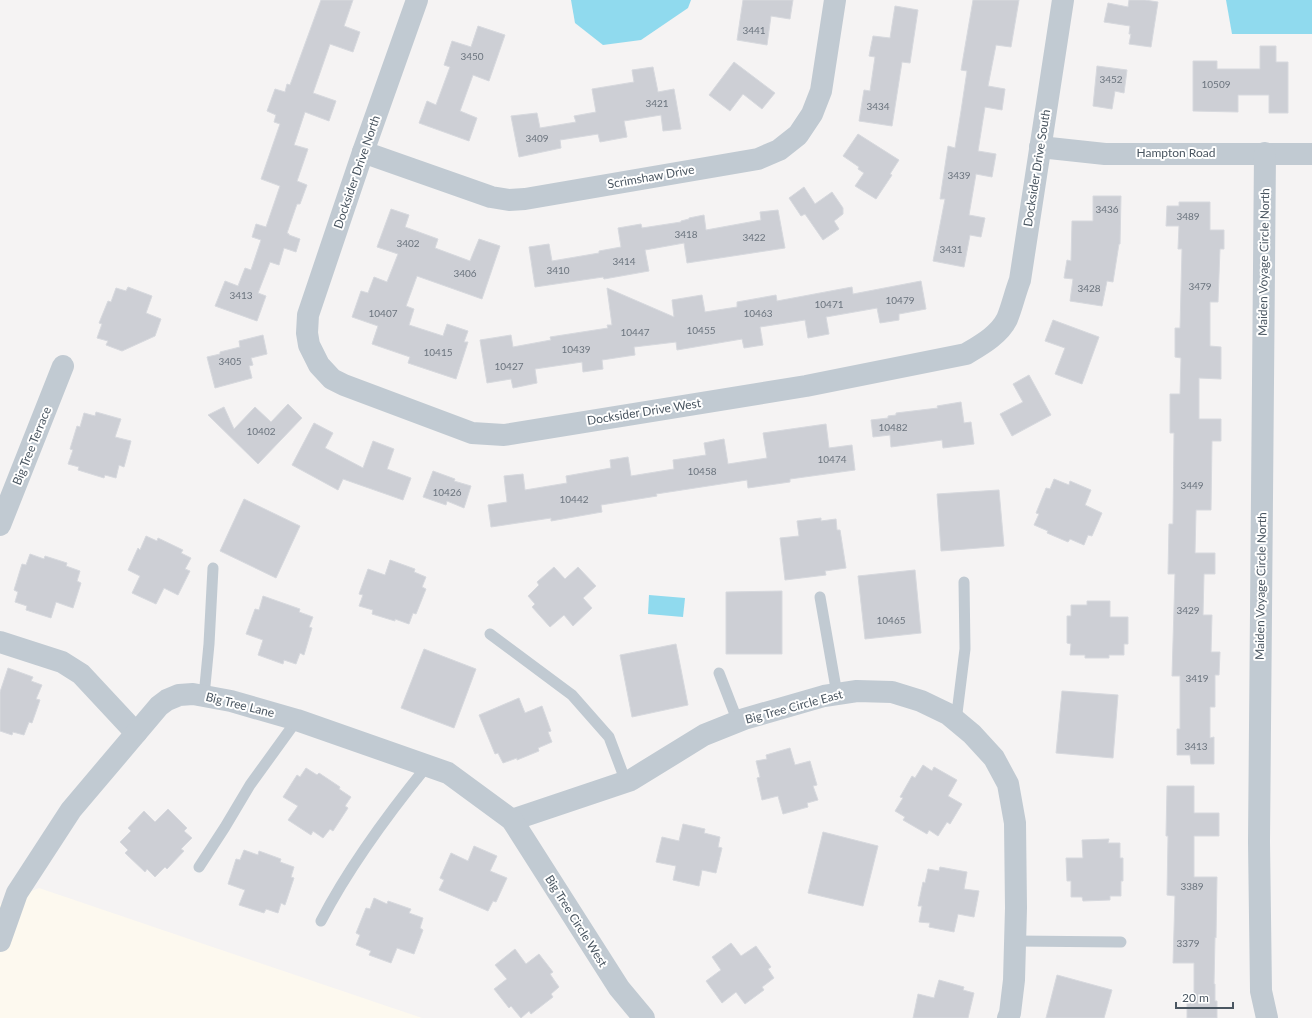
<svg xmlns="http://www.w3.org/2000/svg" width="1312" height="1018" font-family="Lato,sans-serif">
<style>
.commercial{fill:#fdf9ef}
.water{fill:#90daee}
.building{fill:#cdcfd5;stroke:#d7d9de}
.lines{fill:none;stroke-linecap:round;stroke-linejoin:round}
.lane{stroke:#c1cad2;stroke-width:11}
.street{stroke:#c1cad2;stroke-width:22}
.labels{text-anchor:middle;stroke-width:4;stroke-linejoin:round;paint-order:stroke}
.number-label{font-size:10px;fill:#6b747e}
.street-label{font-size:12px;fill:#4a5661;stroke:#fff}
</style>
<rect width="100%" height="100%" fill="#f5f3f3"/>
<path class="commercial" d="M39 888 422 1018H0V904Z"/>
<g class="water">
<path d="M571 0H691L688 8 641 40 603 45 575 23Z"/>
<path d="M1226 0H1312V34H1232Z"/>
<path d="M649 595 685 598 683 617 648 614Z"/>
</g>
<g class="building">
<path d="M321 0H353L344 26 360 32 353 52 330 44 313 93 336 101 329 121 305 112 294 145 308 149 297 181 307 185 300 204H297L287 233 289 234V235L300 239 296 252 284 248 279 265 270 262 258 293 266 296 257 321 215 306 225 281 238 286 245 268 251 270 261 240 252 237 256 224 266 227 280 186 261 179 280 124 274 122 276 115 267 111 275 89 285 92 287 84 290 85Z"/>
<path d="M743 0H793L790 19 771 16 767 45 737 40Z"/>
<path d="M973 0H1019L1011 47 996 45 988 86 1005 89 1002 110 985 107 978 151 996 154 992 177 976 174 969 215 985 218 981 237 970 235 964 267 933 261 945 199H940L948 146 955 148 961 111 967 71 961 70Z"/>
<path d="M1129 0H1145L1158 2 1151 47 1129 44 1131 34H1129L1130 26 1104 22 1108 3 1128 7Z"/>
<path d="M895 6 918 10 910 63 902 62 892 126 859 121 864 90 870 91 875 57 869 56 873 36 890 38Z"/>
<path d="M478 26 505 35 489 81 473 75 460 111 477 118 469 141 419 123 427 101 436 105 450 67 444 65 452 41 471 47Z"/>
<path d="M1260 46H1276V62H1288V113H1269V95H1238V112L1193 111V61H1217V69H1260Z"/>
<path d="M734 62 775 93 762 109 743 94 730 111 709 95Z"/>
<path d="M1097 66 1127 70 1124 93 1115 91 1112 109 1093 106Z"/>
<path d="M653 67 658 92 674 89 681 129 663 131 661 115 624 121 627 137 600 142 598 134 560 140 561 148 519 157 511 116 537 113 540 128 576 122 574 116 596 112 592 89 634 82 632 70Z"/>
<path d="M858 134 899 160 890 174 892 175 876 199 855 186 864 173 858 169 859 167 843 156Z"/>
<path d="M804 187 815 204 832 192 843 208V214L834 221 839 229 823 240 805 214 801 216 789 198Z"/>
<path d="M1093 196H1121L1120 244H1119L1113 282 1107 281 1102 306 1070 301 1073 279 1064 278 1067 260 1071 261 1072 221H1093Z"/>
<path d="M1179 202H1210V230H1224V249H1220L1218 302H1210V346L1221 347V379L1199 378V419H1221V441H1212L1211 510H1196L1195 553H1215V574H1204L1203 615H1212L1211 652H1220L1219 675H1215V707H1210V738L1214 737V764H1191L1190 755H1177V729H1180V676H1172L1175 574H1168L1169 524H1173L1174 433H1170V394H1180L1181 358 1175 357V328H1180L1182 249H1178L1179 226H1166L1167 206H1179Z"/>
<path d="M391 209 409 215 405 227 438 239 435 248 470 261 479 239 500 246 482 299 417 276 406 306 414 309 409 325 443 336 447 324 468 331 464 342H468L456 379 408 363 410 357 372 344 378 326 352 317 361 291 368 293 374 277 387 282 398 254 377 247Z"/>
<path d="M778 210 785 248 687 263 684 243 645 250 649 271 604 279 603 277 535 287 529 247 549 244 552 261 599 253V251L621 247 618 228 641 224 642 228 681 222V221L689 219V218L704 215 706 230 761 220 760 212Z"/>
<path d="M921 281 926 309 899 314V320L880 323 877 308 826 317 829 334 808 338 805 320 760 327 763 345 744 348 742 339 677 350 676 342 634 347 635 355 602 360 603 369 583 372 582 362 535 369 537 383 513 388 511 379 487 383 480 340 511 335 513 347 551 340 550 337 608 328 607 325H612L607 288 674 317 672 300 702 295 705 312 737 307V302L776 295 777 301 852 287 853 294Z"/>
<path d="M128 287 152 296 146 313 161 319 155 336 122 351 106 345 108 341 97 338 102 324 99 323 108 301 111 302 116 288 126 291Z"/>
<path d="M1053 320 1099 337 1082 384 1055 374 1065 348 1045 341Z"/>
<path d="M263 335 267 354 251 358 253 365 249 366 252 378 215 388 207 357 220 354V352L240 347 239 341Z"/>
<path d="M1029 375 1051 415 1012 436 1000 414 1023 402 1013 384Z"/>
<path d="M961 402 964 423 971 422 974 444 943 448 942 440 891 447 890 435 873 437 871 420 888 418V416L896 415V413L938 408 937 406Z"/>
<path d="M288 404 302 418 258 464 208 415 224 407 234 429 255 407 271 422Z"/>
<path d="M96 412 121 419 115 437 131 441 124 467 119 465 116 478 105 475 104 478 78 470 79 467 68 464 73 450 70 449 77 426 80 427 84 413 95 416Z"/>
<path d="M314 423 333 433 325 448 363 468 373 441 394 449 387 469 411 478 403 500 343 479 338 490 292 465Z"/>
<path d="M826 424 829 448 852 445 855 470 790 479V482L748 488 747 480 656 494 657 496 601 505 602 512 551 521V518L491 527 488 505 507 502 504 476 523 474 525 490 567 483 566 476 611 468 610 460 628 457 631 476 674 469 673 460 706 455 704 443 724 439 728 464 767 458 763 433Z"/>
<path d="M433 471 455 479 454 481 471 486 464 508 447 501 446 505 423 497Z"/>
<path d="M1054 479 1069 485 1070 481 1091 490 1085 505 1102 513 1092 536 1088 535 1084 545 1070 539 1068 542 1047 533 1048 531 1034 525 1039 514 1036 513 1046 488 1050 489Z"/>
<path d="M999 490 1004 546 941 551 937 494Z"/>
<path d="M244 499 300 526 276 578 220 551Z"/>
<path d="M821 518V521L836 519 837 530H840L846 568 825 571 826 575 785 580 780 538 799 536 797 521Z"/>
<path d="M146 536 157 541 158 538 183 550 181 553 191 558 185 569 190 571 178 595 164 588 156 604 132 593 140 576 128 570 138 548 140 550Z"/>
<path d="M30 554 44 559 45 556 67 563 66 566 80 571 77 581 81 583 73 608 56 602 51 618 26 610 27 606 15 602 18 592 14 590 22 564 26 565Z"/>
<path d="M390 560 415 569 414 572 426 577 422 587 426 589 416 614 413 613 409 624 395 619V621L372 614 373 610 359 606 363 595 359 594 368 569 385 575Z"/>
<path d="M554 567 565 579 578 567 596 586 583 598 592 608 573 626 564 615 550 627 532 607 535 604 528 596 539 585 537 582Z"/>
<path d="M915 570 921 633 865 639 858 576Z"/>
<path d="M782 591V654H726V592Z"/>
<path d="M263 596 300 609 299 612 313 617 309 627 312 628 304 655 300 653 296 664 284 660 283 664 258 655 263 640 246 634 255 609 259 610Z"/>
<path d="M1087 601H1110V617H1128V644H1124V655H1109V658H1085V655H1070L1071 644 1067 643V616H1071V605H1087Z"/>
<path d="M676 644 688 705 632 717 620 655Z"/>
<path d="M424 649 476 669 454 728 401 708Z"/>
<path d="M8 668 33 677 31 681 42 685 36 699 40 700 32 723 29 722 24 735 13 732 12 735 0 731V692Z"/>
<path d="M1062 691 1118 695 1113 758 1056 753Z"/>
<path d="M519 698 525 713 542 706 551 731 548 732 552 742 538 748 539 751 517 760V758L503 763 498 753 495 754 479 715Z"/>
<path d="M790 748 795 765 810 761 817 785 813 786 818 800 807 803 808 807 783 814 778 796 762 800 757 778 760 777 756 761 767 759 766 755Z"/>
<path d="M923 765 932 771 934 767 957 780 948 796 962 804 950 824 947 822 938 836 929 830 927 834 903 820 905 817 895 811 903 798 900 797 912 776 915 778Z"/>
<path d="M306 768 317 775 319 773 340 787 339 789 351 797 345 806 348 808 333 831 330 829 323 838 313 831 311 835 288 820 298 806 283 797 297 775 300 777Z"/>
<path d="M1167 786H1194V813H1219V836H1194V877H1217L1216 938 1215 937 1214 984H1215V1001H1217V1018H1187V1001H1194V963H1173L1175 896 1167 895 1168 836H1166Z"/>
<path d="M168 809 187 828 184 831 192 838 181 849 184 851 167 869 165 867 155 877 147 869 145 872 125 853 128 850 120 842 131 831 128 828 144 811 155 822Z"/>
<path d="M683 824 705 829 704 833 720 837 718 847 722 848 716 873 702 870 699 886 673 880 676 866 656 862 662 837 679 841Z"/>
<path d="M823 832 878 846 863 906 808 893Z"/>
<path d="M1109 839 1108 843H1120V858H1123V881H1121V896H1110V900L1083 901 1082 897H1071V881H1067L1066 858H1083L1082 840Z"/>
<path d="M474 846 497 856 490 871 507 878 496 902 493 901 488 911 439 890 444 880 440 878 451 853 468 861Z"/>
<path d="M244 850 258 855 259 851 281 859 280 862 294 867 291 877 294 878 285 905 281 903 278 913 266 909 264 913 239 905 245 890 228 884 236 859 240 860Z"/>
<path d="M940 867 967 872 964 889 979 891 974 917 958 914 954 932 929 927 930 923 919 922 922 906H918L923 882 925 883 928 869 939 871Z"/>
<path d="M374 898 387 904 388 901 411 909 409 913 423 918 420 928 423 930 414 954 397 948 391 963 369 955 371 951 356 945 360 935 356 933 366 908 370 909Z"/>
<path d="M731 943 741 956 756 946 771 967 768 969 774 978 762 987 764 990 745 1004 736 992 722 1003 706 981 721 970 712 957Z"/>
<path d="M515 949 526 964 539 954 553 972 550 974 559 987 551 994 553 997 531 1014 529 1011 521 1018 511 1006 509 1008 494 989 507 979 495 965Z"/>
<path d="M1057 975 1112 990 1104 1018H1046Z"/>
<path d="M939 980 964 987 963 990 974 993 968 1018H913L918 994 934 998Z"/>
</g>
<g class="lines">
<g class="lane">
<path d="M820 597 837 694"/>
<path d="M490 634 572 695 609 737 626 782"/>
<path d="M719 673 738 722"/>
<path d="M204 696 209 644 213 568"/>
<path d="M956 721 965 649 964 582"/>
<path d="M199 867 225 827 250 785 297 720"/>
<path d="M321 921C350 865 388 814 427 766"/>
<path d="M1015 941 1121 942"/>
</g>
<g class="street">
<path d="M417 0 363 152 308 315 307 333 309 345 319 365 332 379 344 385 472 433 504 435 806 386 966 354C981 345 999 335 1007 319 1012 307 1015 293 1020 280L1063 0"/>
<path d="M1040 147 1105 154H1312"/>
<path d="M363 152 491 197 509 200 525 199 758 159 779 150 798 135 812 114 821 91 835 0"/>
<path d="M1265 153 1259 842 1261 991 1267 1018"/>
<path d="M0 525 63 366"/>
<path d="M0 642 62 662 81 674 136 733"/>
<path d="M512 820 631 780 704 735 744 719 824 696 857 691 892 692 921 701 948 714 972 734 994 758 1008 784 1015 823 1016 908 1014 980 1010 1013 1008 1018"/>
<path d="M0 941 17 893 71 810 159 706 167 700 179 695 193 694 231 701 297 720 448 773 512 820 619 988 644 1018"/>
</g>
</g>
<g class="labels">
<g class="number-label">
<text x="754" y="34">3441</text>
<text x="472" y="60">3450</text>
<text x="1111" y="83">3452</text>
<text x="1216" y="88">10509</text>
<text x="657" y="107">3421</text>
<text x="878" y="110">3434</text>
<text x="537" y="142">3409</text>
<text x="959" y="179">3439</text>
<text x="1107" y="213">3436</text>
<text x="1188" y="220">3489</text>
<text x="686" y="238">3418</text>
<text x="754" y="241">3422</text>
<text x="408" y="247">3402</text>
<text x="951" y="253">3431</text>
<text x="624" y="265">3414</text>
<text x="558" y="274">3410</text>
<text x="465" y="277">3406</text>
<text x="1200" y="290">3479</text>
<text x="1089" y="292">3428</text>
<text x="241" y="299">3413</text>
<text x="900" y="304">10479</text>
<text x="829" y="308">10471</text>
<text x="383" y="317">10407</text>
<text x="758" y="317">10463</text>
<text x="701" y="334">10455</text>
<text x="635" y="336">10447</text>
<text x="576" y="353">10439</text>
<text x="438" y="356">10415</text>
<text x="230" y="365">3405</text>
<text x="509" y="370">10427</text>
<text x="893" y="431">10482</text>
<text x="261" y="435">10402</text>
<text x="832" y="463">10474</text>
<text x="702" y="475">10458</text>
<text x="1192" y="489">3449</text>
<text x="447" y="496">10426</text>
<text x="574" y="503">10442</text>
<text x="1188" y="614">3429</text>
<text x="891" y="624">10465</text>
<text x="1197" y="682">3419</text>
<text x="1196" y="750">3413</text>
<text x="1192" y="890">3389</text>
<text x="1188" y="947">3379</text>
</g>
<g class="street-label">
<text x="1176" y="157">Hampton Road</text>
<text transform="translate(1037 168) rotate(-81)" y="4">Docksider Drive South</text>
<text transform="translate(357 172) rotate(-71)" y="4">Docksider Drive North</text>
<text transform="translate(651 177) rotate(-10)" y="4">Scrimshaw Drive</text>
<text transform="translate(1264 262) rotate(-89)" y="4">Maiden Voyage Circle North</text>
<text transform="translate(644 412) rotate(-9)" y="4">Docksider Drive West</text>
<text transform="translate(32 446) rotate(-68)" y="4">Big Tree Terrace</text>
<text transform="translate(1261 586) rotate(-89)" y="4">Maiden Voyage Circle North</text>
<text transform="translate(240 705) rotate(14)" y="4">Big Tree Lane</text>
<text transform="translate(794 707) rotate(-15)" y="4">Big Tree Circle East</text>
<text transform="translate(576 921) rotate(58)" y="4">Big Tree Circle West</text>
</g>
</g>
<path d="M1176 1002v6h57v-6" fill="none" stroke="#4a5661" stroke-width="2"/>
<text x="1182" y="1002" font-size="12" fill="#4a5661" stroke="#ffffff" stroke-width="3" paint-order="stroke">20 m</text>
</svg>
